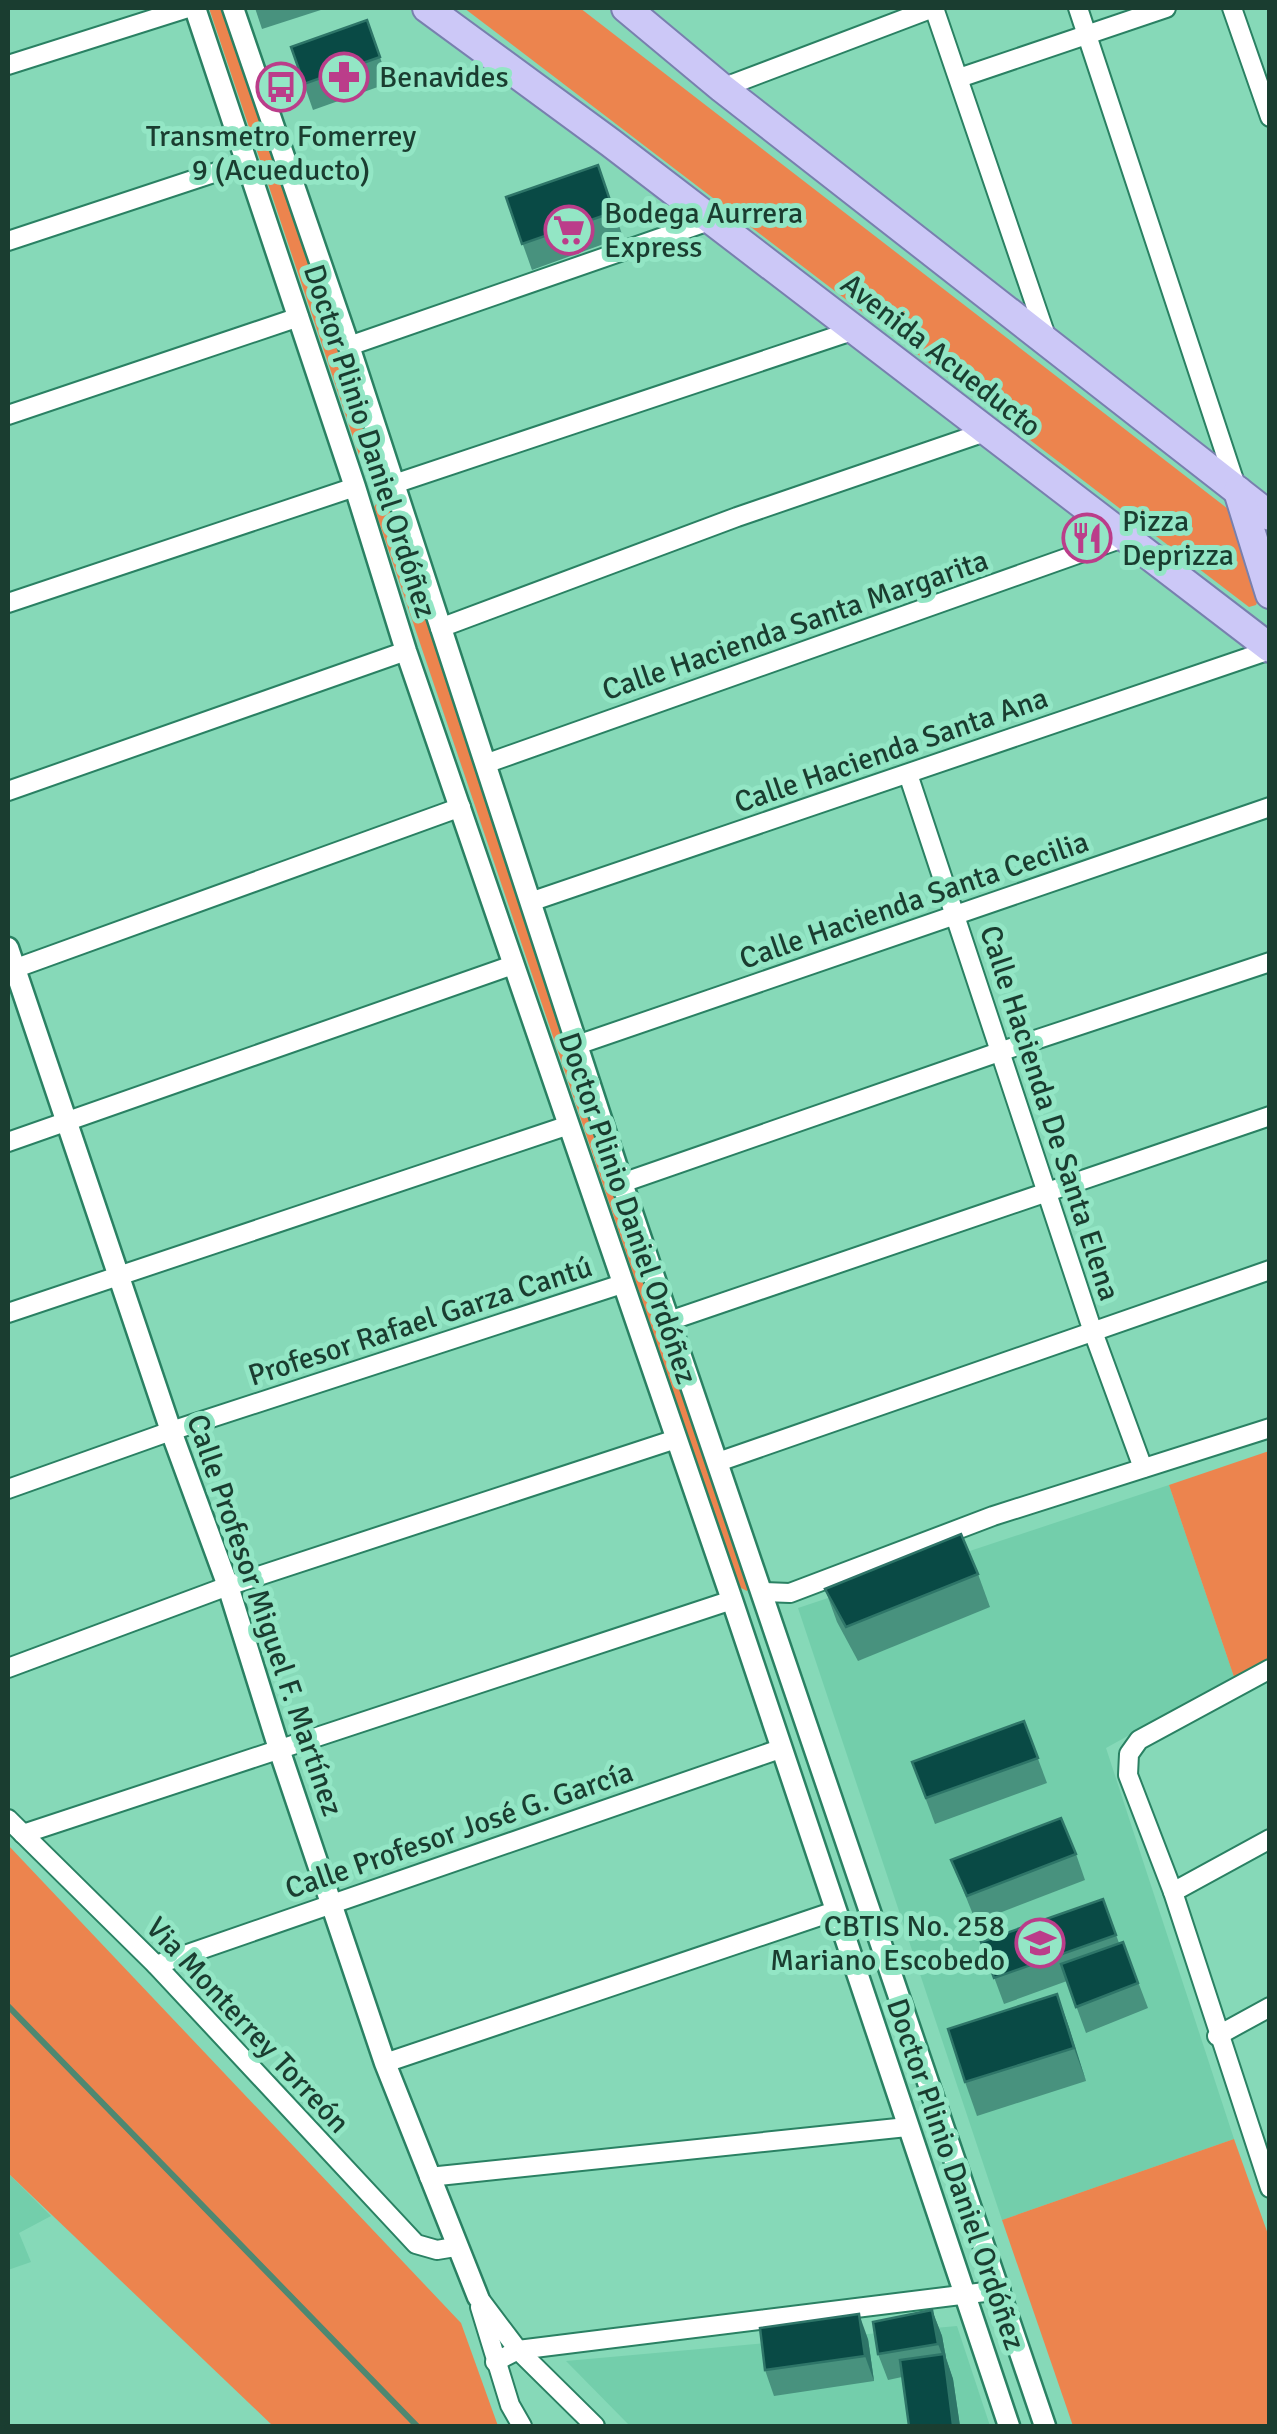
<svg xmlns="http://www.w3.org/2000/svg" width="1277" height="2434" font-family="Signika,sans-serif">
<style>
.built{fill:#73ceab}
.green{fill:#ec844e}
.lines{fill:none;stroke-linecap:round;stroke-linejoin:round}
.minor-casing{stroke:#2a8163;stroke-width:22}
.tertiary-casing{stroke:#2a8163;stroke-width:25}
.primary-casing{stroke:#7880ae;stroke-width:32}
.minor{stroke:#fff;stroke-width:18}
.tertiary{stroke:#fff;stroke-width:20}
.primary{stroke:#ccc8f7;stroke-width:28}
.rail{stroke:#4e8871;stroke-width:6}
.wall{fill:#48927e}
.shaded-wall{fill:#2e7568}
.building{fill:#094a45;stroke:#2e7568;stroke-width:2.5}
.labels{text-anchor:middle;stroke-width:10;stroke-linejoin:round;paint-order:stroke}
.poi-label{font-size:30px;fill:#1a3d30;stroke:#93e6c5;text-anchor:start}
.street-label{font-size:30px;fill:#1a3d30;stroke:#93e6c5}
</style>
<rect width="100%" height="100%" fill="#86d9b8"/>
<g class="built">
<path d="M1169 1485 1234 1677 1106 1748 1234 2139 1002 2220 798 1608Z"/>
<path d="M8 2173 51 2216 19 2233 31 2262 8 2270Z"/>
<path d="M957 2326 990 2426H630L566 2361Z"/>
</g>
<g class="green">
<path d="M209 8H222L374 458 371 465 361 461Z"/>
<path d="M464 8H580L1232 512 1258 600 1256 605 1249 607Z"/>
<path d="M380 499 387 503 751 1583 747 1591 739 1587 374 507Z"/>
<path d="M1269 1451V1658L1234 1677 1169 1485Z"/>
<path d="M8 1845 461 2323 498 2426H273L8 2173Z"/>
<path d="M1234 2139 1269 2237V2426H1073L1002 2220Z"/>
</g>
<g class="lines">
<g class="minor-casing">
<g id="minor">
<path d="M934 8 1048 342"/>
<path d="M1078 8 1236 486"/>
<path d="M1232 8 1270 117"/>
<path d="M8 65 188 8"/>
<path d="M959 78 1166 8"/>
<path d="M722 88 933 8"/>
<path d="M8 241 247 162"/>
<path d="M349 346 712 220"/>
<path d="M8 415 299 317"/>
<path d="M394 484 855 330"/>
<path d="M8 603 355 487"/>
<path d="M440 628 737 517 988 431"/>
<path d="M485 764 1123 538"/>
<path d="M908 774 1092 1329 1143 1468"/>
<path d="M8 791 406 651"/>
<path d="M530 902 1270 650"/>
<path d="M8 971 461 807"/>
<path d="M577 1045 1270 807"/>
<path d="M8 1142 513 965"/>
<path d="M622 1183 999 1052 1270 962"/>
<path d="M8 1313 569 1125"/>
<path d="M669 1321 1270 1116"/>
<path d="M718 1462 1270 1270"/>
<path d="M8 1489 171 1431 622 1284"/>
<path d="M764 1592 790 1593 993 1516 1270 1428"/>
<path d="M8 1668 228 1586 676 1439"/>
<path d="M1270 1669 1139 1740 1129 1754 1128 1775 1173 1892 1270 2188"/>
<path d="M8 1819 156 1965 416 2244 437 2250 455 2247"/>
<path d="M23 1834 732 1600"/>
<path d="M1173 1892 1270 1839"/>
<path d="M156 1965 780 1749"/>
<path d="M1217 2036 1270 2007"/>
<path d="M385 2063 835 1911"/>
<path d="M429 2177 907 2127"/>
<path d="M478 2297 518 2350 595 2426"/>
<path d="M480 2307 510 2405 522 2426"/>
<path d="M495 2362 518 2350 1001 2290"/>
</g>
</g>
<g class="tertiary-casing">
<g id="tertiary">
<path d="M195 8 355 487 406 651 732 1600 1009 2426"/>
<path d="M233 8 349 346 622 1183 1045 2426"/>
<path d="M8 948 171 1431 228 1586 280 1752 385 2063 478 2297"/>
</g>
</g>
<g class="primary-casing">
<g id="primary">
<path d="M427 8 611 143 1270 648"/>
<path d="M626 8 722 88 1270 516"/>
<path d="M1238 491 1270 594"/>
</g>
</g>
<use href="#minor" class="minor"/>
<use href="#tertiary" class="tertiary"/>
<use href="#primary" class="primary"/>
<path class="rail" d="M8 2006 417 2426"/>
</g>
<g class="wall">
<path d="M255 8H327L262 29Z"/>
<path d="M367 20 389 83 313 110 291 47Z"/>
<path d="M598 165 623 237 532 270 506 197Z"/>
<path d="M978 1574 990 1607 858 1661 837 1622 825 1589Z"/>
<path d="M1024 1721 1047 1783 935 1824 912 1762Z"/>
<path d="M1076 1854 1085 1880 976 1922 951 1860Z"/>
<path d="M1103 1899 1119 1943 1123 1942 1148 2008 1086 2033 1067 1981 1004 2004 981 1942Z"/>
<path d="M1057 1994 1086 2081 977 2116 965 2082Z"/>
<path d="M932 2310 942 2336 946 2358 953 2379 960 2426H909L902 2377 888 2380 878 2354Z"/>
<path d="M868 2339 874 2381 774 2396 765 2370Z"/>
</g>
<g class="shaded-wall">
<path d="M1057 1994 1069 2027 1086 2081 1074 2048Z"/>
<path d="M932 2310 942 2336 946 2358 953 2379 960 2426H954L953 2425 945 2362 938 2344Z"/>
<path d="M859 2314 868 2339 874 2381 865 2356Z"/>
</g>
<g class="building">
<path d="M367 20 380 57 304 84 291 47Z"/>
<path d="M598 165 614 212 522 244 506 197Z"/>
<path d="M961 1534 978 1574 846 1627 825 1589Z"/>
<path d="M1024 1721 1038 1758 926 1798 912 1762Z"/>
<path d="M1061 1818 1076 1854 967 1896 951 1860Z"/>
<path d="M1103 1899 1116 1935 994 1978 981 1942Z"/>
<path d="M1123 1942 1138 1983 1076 2007 1061 1964Z"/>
<path d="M1057 1994 1074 2048 965 2082 948 2029Z"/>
<path d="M932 2310 938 2344 878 2354 873 2322Z"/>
<path d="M859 2314 865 2356 765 2370 760 2328Z"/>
<path d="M944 2354 953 2425 909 2426 900 2360Z"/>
</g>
<defs>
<g id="pharmacy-ring" transform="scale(2.5)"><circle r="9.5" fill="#93e6c5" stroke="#bb3d8a" stroke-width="1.5"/><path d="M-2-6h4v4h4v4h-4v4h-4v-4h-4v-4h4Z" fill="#bb3d8a"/></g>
<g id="bus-ring" transform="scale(2.5)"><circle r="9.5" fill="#93e6c5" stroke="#bb3d8a" stroke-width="1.5"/><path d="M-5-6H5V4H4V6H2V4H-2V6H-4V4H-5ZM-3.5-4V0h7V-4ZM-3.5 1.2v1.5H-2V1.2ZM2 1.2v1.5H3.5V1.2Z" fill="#bb3d8a"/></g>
<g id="supermarket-ring" transform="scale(2.5)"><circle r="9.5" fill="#93e6c5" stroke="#bb3d8a" stroke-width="1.5"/><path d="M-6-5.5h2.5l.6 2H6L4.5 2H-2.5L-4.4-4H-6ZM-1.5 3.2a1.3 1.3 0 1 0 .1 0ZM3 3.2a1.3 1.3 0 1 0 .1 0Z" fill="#bb3d8a"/></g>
<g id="restaurant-ring" transform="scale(2.5)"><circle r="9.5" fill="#93e6c5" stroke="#bb3d8a" stroke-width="1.5"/><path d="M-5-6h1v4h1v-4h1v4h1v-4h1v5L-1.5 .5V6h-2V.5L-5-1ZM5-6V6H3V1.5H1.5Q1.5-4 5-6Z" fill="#bb3d8a"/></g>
<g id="university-ring" transform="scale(2.5)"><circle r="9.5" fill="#93e6c5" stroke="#bb3d8a" stroke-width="1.5"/><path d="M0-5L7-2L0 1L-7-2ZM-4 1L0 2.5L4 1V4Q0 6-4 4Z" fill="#bb3d8a"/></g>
</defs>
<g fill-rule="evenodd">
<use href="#pharmacy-ring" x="344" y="77"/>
<use href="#bus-ring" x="281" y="87"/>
<use href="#supermarket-ring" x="569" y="230"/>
<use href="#restaurant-ring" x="1087" y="538"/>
<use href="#university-ring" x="1040" y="1943"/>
</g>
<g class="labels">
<g class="poi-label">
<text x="379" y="87">Benavides</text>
<text x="281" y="146" text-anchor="middle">Transmetro Fomerrey<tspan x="281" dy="34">9 (Acueducto)</tspan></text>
<text x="604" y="223">Bodega Aurrera<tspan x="604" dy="34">Express</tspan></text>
<text x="1122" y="531">Pizza<tspan x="1122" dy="34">Deprizza</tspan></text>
<text x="1005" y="1936" text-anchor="end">CBTIS No. 258<tspan x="1005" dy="34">Mariano Escobedo</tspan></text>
</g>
<g class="street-label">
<text transform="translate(941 355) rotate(38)" y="10">Avenida Acueducto</text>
<text transform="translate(370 441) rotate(72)" y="10">Doctor Plinio Daniel Ordóñez</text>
<text transform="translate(795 625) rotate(-19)" y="10">Calle Hacienda Santa Margarita</text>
<text transform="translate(891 750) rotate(-19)" y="10">Calle Hacienda Santa Ana</text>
<text transform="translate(914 900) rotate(-19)" y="10">Calle Hacienda Santa Cecilia</text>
<text transform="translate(1050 1113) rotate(72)" y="10">Calle Hacienda De Santa Elena</text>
<text transform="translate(628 1208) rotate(71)" y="10">Doctor Plinio Daniel Ordóñez</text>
<text transform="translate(420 1321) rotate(-18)" y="10">Profesor Rafael Garza Cantú</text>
<text transform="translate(265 1615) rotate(71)" y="10">Calle Profesor Miguel F. Martínez</text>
<text transform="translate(459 1830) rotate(-19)" y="10">Calle Profesor José G. García</text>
<text transform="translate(248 2025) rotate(47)" y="10">Via Monterrey Torreón</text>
<text transform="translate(956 2174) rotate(71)" y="10">Doctor Plinio Daniel Ordóñez</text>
</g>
</g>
<rect width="1277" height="2434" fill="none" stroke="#1a3d30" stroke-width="20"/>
</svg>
